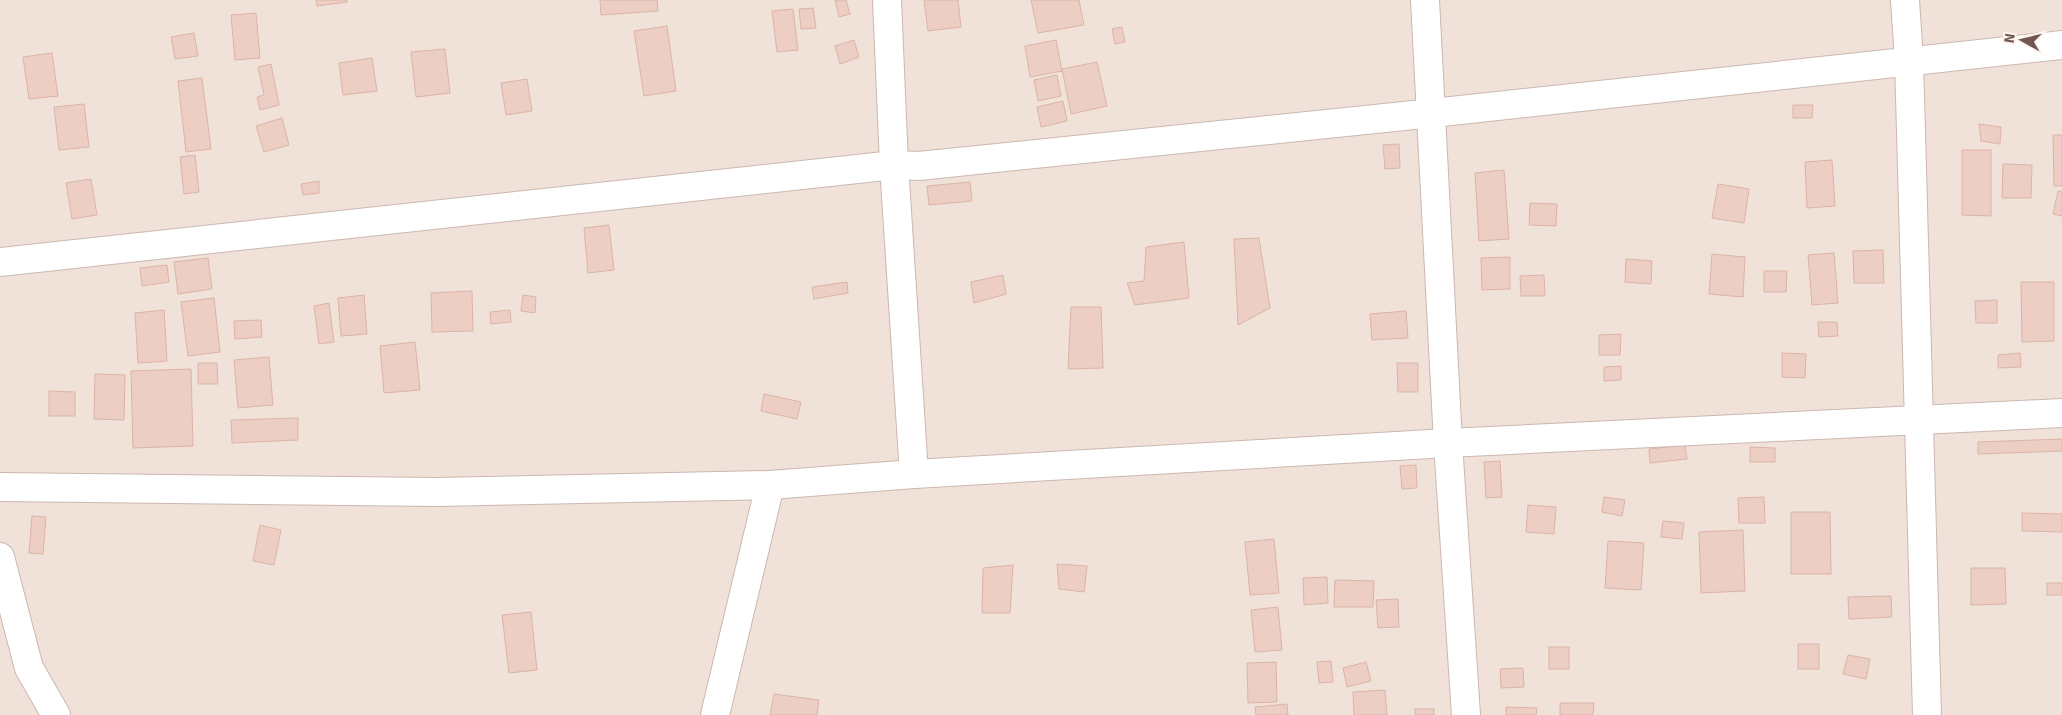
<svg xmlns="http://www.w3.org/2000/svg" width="2062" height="715" font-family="Signika,sans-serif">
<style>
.residential{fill:#f0e2d8}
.building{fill:#eccec4;stroke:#dcb4a6}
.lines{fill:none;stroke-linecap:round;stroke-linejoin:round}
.minor-casing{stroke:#cbb8b0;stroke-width:30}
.minor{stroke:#fff;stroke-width:28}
</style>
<rect width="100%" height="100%" fill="#faf1e9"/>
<rect class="residential" x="0" y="0" width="2062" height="715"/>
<g class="building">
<path d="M316 0H347V2L317 6Z"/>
<path d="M600 0H657L658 11 601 15Z"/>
<path d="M835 0H846L850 14 839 17Z"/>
<path d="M924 0H958L961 27 928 31Z"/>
<path d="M1031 0H1079L1084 25 1038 33Z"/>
<path d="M813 8 816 28 801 29 799 9Z"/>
<path d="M793 9 798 50 777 52 772 11Z"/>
<path d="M256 13 260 58 235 60 231 15Z"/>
<path d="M667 26 676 91 644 96 634 31Z"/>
<path d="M1122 27 1125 42 1115 44 1112 29Z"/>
<path d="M194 33 198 56 175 59 171 37Z"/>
<path d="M854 40 859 57 840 64 835 46Z"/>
<path d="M1056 40 1062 71 1030 77 1025 46Z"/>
<path d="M445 49 450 93 416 97 411 52Z"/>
<path d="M52 53 58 96 29 99 23 57Z"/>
<path d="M372 58 377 91 343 95 339 63Z"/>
<path d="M1097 62 1107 106 1071 114 1062 69Z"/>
<path d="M271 64 279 105 260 110 257 97 264 95 258 67Z"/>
<path d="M1057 75 1061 96 1038 101 1034 80Z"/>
<path d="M202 78 211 149 186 152 178 81Z"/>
<path d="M527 79 532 111 506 115 501 83Z"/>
<path d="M1063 101 1067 121 1041 127 1037 107Z"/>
<path d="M84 104 89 147 59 150 54 107Z"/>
<path d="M1793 105H1813L1812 118H1793Z"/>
<path d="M282 118 289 145 264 152 256 126Z"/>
<path d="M1979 124 2001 127 2000 144 1981 141Z"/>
<path d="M2053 135H2062V186H2054Z"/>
<path d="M1399 144 1400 168 1385 169 1383 145Z"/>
<path d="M1962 150H1991V216L1962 215Z"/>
<path d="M195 155 199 192 184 194 180 157Z"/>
<path d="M1832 160 1835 206 1807 208 1805 162Z"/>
<path d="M2003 164 2032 165 2031 198H2002Z"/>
<path d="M1504 170 1509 239 1479 241 1475 173Z"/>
<path d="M91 179 97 215 72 219 66 183Z"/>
<path d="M319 181V193L303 195 301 184Z"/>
<path d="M970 182 972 201 929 205 927 186Z"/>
<path d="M1718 184 1749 189 1744 223 1712 218Z"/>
<path d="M2058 191H2062V216L2053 214Z"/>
<path d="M1530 203 1557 204 1556 226 1529 225Z"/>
<path d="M609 225 614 270 588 273 584 228Z"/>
<path d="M1259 238 1270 308 1238 325 1234 239Z"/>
<path d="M1184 242 1189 298 1135 305 1127 283 1144 281 1146 247Z"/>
<path d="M1883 250 1884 283H1854L1853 251Z"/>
<path d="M1834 253 1838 303 1812 305 1808 255Z"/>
<path d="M1712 254 1745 257 1743 297 1709 294Z"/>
<path d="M1510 257V289L1482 290 1481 258Z"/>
<path d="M208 258 212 289 178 294 174 262Z"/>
<path d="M1626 259 1652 261 1651 284 1625 282Z"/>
<path d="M167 265 169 282 142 286 140 268Z"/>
<path d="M1764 271H1787L1786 292H1764Z"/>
<path d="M1003 275 1006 294 974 303 971 282Z"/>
<path d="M1544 275 1545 296H1521L1520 276Z"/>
<path d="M847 282 848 293 814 299 812 287Z"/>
<path d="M2021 282H2054V341L2022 342Z"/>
<path d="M472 291 473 331 432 332 431 293Z"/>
<path d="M364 295 367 334 341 336 338 298Z"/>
<path d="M523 295 536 297 535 313 521 311Z"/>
<path d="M214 298 220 352 188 356 181 302Z"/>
<path d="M1997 300V323H1976L1975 301Z"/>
<path d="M329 303 334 342 319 344 314 306Z"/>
<path d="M1071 307H1101L1103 368 1068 369Z"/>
<path d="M164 310 167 361 138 363 135 313Z"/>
<path d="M510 310 511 322 491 324 490 312Z"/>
<path d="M1406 311 1408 338 1372 340 1370 314Z"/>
<path d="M261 320 262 337 235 339 234 321Z"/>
<path d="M1818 322H1837L1838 336 1819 337Z"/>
<path d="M1621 334 1620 355H1599V335Z"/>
<path d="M415 342 420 390 384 393 380 346Z"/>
<path d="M1782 353 1806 354 1805 378 1782 377Z"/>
<path d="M2020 353 2021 367 1998 368V355Z"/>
<path d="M269 357 273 405 238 408 234 360Z"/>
<path d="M198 363H217L218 384H198Z"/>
<path d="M1397 363H1418V392H1398Z"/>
<path d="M1621 366V380L1604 381V367Z"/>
<path d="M191 369 193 446 133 448 131 371Z"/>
<path d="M95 374 125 375 124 420 94 419Z"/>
<path d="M49 391 75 392V416H49Z"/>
<path d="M764 394 801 402 797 419 761 411Z"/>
<path d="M298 418V440L232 443 231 420Z"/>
<path d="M2062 439V451L1978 454V442Z"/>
<path d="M1685 445 1687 459 1650 463 1649 449Z"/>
<path d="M1750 447 1775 448V462H1750Z"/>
<path d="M1500 461 1502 497 1486 498 1484 462Z"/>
<path d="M1416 465 1417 488 1402 489 1400 466Z"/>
<path d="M1604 497 1625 500 1622 516 1602 512Z"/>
<path d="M1764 497 1765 523H1739L1738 498Z"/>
<path d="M1528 505 1556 507 1554 534 1526 532Z"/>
<path d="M1791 512H1830L1831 574H1791Z"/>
<path d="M2022 513 2062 514V532L2022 531Z"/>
<path d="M32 516 46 517 43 554 29 553Z"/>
<path d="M1663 521 1684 523 1682 539 1661 537Z"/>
<path d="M260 525 281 530 274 565 253 561Z"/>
<path d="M1743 530 1745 591 1701 593 1699 532Z"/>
<path d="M1274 539 1279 593 1250 595 1245 542Z"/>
<path d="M1608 541 1644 543 1641 590 1605 588Z"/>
<path d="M1057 564 1087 566 1084 592 1059 589Z"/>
<path d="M1013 565 1010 613H982L983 568Z"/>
<path d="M1971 568H2005L2006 604 1971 605Z"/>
<path d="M1327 577 1328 603 1304 605 1303 578Z"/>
<path d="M1335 580 1374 581 1373 607H1334Z"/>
<rect x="2047" y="583" width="15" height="12"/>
<path d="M1891 596 1892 617 1849 619 1848 597Z"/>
<path d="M1398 599 1399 627 1378 628 1376 600Z"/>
<path d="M1278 607 1282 650 1255 652 1251 610Z"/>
<path d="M531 612 537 670 509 673 502 615Z"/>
<rect x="1798" y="644" width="21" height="25"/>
<rect x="1549" y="647" width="20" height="22"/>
<path d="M1848 655 1870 659 1866 679 1843 674Z"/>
<path d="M1331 661 1333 682 1319 683 1317 662Z"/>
<path d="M1276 662 1277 702 1248 703 1247 663Z"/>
<path d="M1366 662 1371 681 1347 687 1343 668Z"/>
<path d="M1523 668 1524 687 1501 688 1500 669Z"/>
<path d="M1385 690 1387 715H1354L1353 692Z"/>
<path d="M774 694 819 700 817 715H770Z"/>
<path d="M1560 703H1594L1593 715H1560Z"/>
<path d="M1287 704 1288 715H1256L1255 707Z"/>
<path d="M1506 707 1537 708 1536 715H1506Z"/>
<rect x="1415" y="709" width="19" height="6"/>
</g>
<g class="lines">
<g class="minor-casing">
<g id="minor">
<path d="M887 0 894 165 914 474"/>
<path d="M1425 0 1448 443 1466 715"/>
<path d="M1905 0 1909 60 1927 715"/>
<path d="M0 262 894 165 919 166 1433 113 2062 45"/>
<path d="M0 487 437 492 770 485 914 474 1448 443 2062 413"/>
<path d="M0 557 29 668 56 715"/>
<path d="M715 715 770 485"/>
</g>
</g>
<use href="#minor" class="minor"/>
</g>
<g transform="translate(2022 40) rotate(278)" stroke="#fdf5ef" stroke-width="4" paint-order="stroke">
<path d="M0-4L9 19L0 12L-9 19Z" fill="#715750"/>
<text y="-8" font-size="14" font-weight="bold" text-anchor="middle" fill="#715750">N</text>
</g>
</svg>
